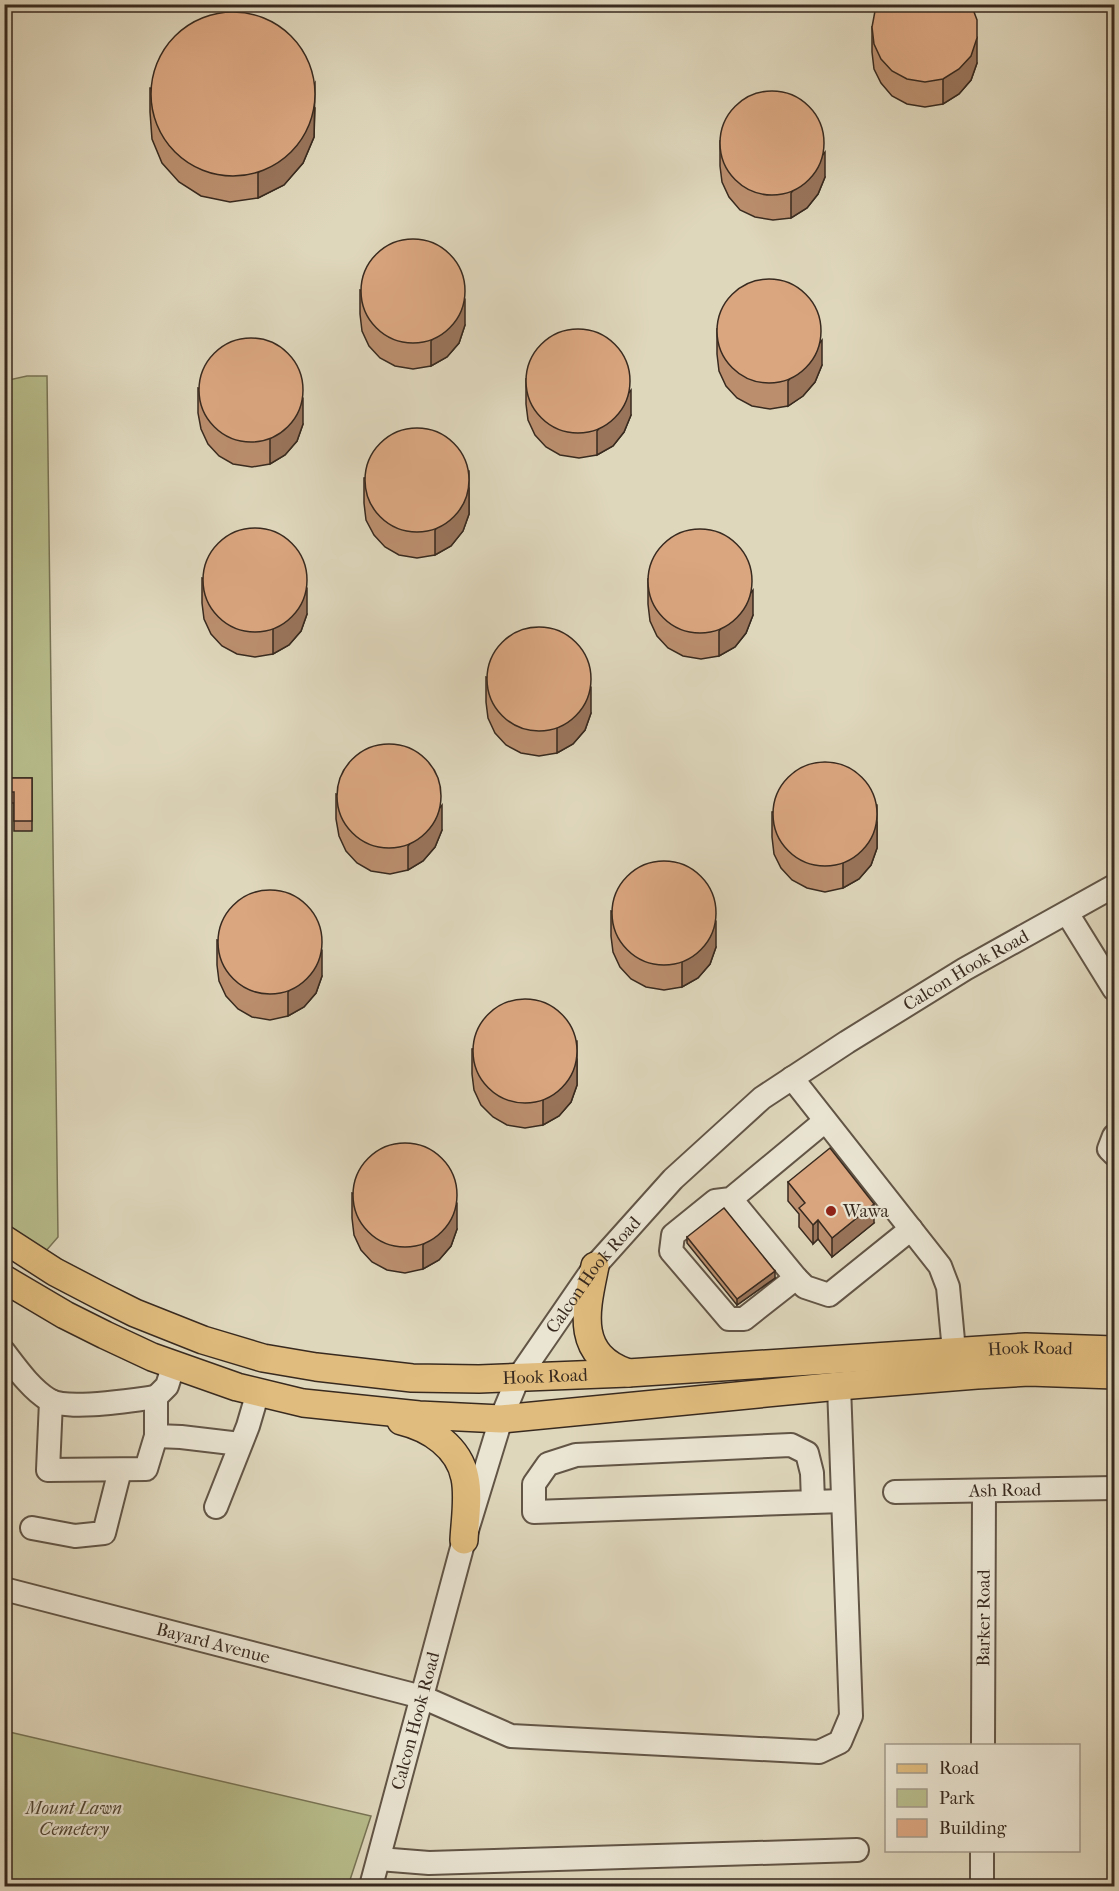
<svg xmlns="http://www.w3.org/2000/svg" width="1119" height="1891" font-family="'IM FELL French Canon',serif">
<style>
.green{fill:#b8bd8c;stroke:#787456;stroke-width:1.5}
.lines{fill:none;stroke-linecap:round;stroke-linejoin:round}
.minor-casing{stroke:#625546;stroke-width:26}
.major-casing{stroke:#382a1f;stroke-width:30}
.minor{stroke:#eae5d3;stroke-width:22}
.major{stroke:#e0bc7e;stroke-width:27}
.wall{fill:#bb8f6e;stroke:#382a1f;stroke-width:1.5}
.shaded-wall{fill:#99745a;stroke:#382a1f;stroke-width:1.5}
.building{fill:#daa680;stroke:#382a1f;stroke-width:1.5}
.poi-dot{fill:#8f2418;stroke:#eae5d3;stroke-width:2}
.labels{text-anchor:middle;stroke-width:4.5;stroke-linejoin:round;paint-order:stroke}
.street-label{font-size:18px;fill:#382a1f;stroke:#eae5d3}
.poi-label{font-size:18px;fill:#382a1f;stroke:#eae5d3;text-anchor:start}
.park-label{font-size:18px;font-style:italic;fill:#524735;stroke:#eae5d3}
</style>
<rect width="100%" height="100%" fill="#dfd7bc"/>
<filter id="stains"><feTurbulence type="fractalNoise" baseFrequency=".00333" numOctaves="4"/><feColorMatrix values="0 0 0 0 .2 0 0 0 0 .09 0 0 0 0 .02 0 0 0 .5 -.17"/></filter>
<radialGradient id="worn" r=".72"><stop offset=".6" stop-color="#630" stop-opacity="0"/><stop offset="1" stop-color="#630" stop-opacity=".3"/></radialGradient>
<g class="green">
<path d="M27 376H47L58 1237 45 1252 5 1224 4 381Z"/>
<path d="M5 1731 371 1816 348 1886H5Z"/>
</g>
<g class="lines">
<g class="minor-casing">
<g id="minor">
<path d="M1067 913 1114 989"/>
<path d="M792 1078 940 1266 948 1287 954 1351"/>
<path d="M825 1121 731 1199 715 1201 673 1235 671 1251 729 1319H744L796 1278 805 1287 829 1295 911 1229"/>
<path d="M1114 1136 1109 1149 1114 1154"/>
<path d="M731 1199 796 1278"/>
<path d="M4 1352C17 1369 31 1389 49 1400 68 1411 133 1400 156 1397"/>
<path d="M174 1364 167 1386 156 1397V1436L181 1437 240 1444"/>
<path d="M51 1401 48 1470 146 1469 156 1436"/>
<path id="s1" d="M895 1492 1114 1488"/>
<path d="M813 1502 812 1473 807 1453 791 1445 576 1455 548 1464 534 1484V1512L813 1502 843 1501"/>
<path d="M216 1507 248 1426 258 1392"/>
<path d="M32 1528 75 1536 104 1533 120 1470"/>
<path id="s2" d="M4 1589 422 1697 511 1736 819 1752 840 1742 851 1716 839 1386"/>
<path id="s3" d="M983 1746 984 1491"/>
<path d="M379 1859 429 1863 857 1850"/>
<path id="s4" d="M371 1886 464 1540 501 1419 518 1378 595 1266 673 1179 762 1098 847 1042 965 969 1114 886"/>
<path d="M982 1886V1850"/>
</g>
</g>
<g class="major-casing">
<g id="major">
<path id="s5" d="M4 1239 55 1272 101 1296 135 1313 203 1340 263 1358 316 1367 412 1378 479 1379 628 1373 1026 1347 1114 1350"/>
<path d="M595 1266C586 1310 574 1354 628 1373"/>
<path d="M4 1279 65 1315 105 1335 152 1357 237 1387 303 1403 419 1415 501 1419 839 1386 977 1375 1029 1372 1114 1375"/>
<path d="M401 1421C430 1428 459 1447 465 1478 469 1497 465 1520 464 1540"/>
</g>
</g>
<use href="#minor" class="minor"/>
<use href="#major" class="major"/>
</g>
<g class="wall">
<path d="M872 27 977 63 971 80 959 94 943 104 925 107 907 104 892 96 881 83 874 69 872 52Z"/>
<path d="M150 88 315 108 314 137 303 163 284 185 258 198 230 202 201 196 179 182 162 163 152 139 150 112Z"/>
<path d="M720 141 825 177 818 194 807 208 791 218 773 220 755 217 740 210 729 197 722 182 720 166Z"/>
<path d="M360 290 465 325 459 343 447 357 431 366 413 369 395 366 380 358 369 346 362 331 360 314Z"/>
<path d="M717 329 822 365 815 382 803 396 788 406 770 409 752 406 737 398 726 386 719 371 717 354Z"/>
<path d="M526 379 631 415 624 432 613 446 597 455 579 458 560 455 546 447 535 435 528 420 526 404Z"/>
<path d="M198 388 303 424 297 441 285 455 270 464 252 467 233 464 219 456 208 444 201 429 198 413Z"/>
<path d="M469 471V514L463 531 451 546 435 555 417 558 399 555 385 547 374 535 366 520 364 503V478Z"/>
<path d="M202 578 307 614 301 631 289 645 273 654 255 657 237 654 222 646 211 634 204 619 202 603Z"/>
<path d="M648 579 753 615 746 633 735 647 719 656 701 659 683 656 668 648 657 636 650 621 648 604Z"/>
<path d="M486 677 591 713 585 730 573 744 557 753 539 756 521 753 506 745 495 733 488 718 486 702Z"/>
<path d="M4 778H32V831H14V803H4Z"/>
<path d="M336 794 442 830 435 847 423 861 408 870 390 874 371 871 357 863 346 851 339 836 336 819Z"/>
<path d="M877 805V848L871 865 859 879 843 888 825 892 807 888 792 880 781 868 774 854 772 837V812Z"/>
<path d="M611 911 716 947 710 964 698 978 682 987 664 990 646 987 631 979 620 967 613 952 611 936Z"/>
<path d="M217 940 322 976 316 993 304 1007 288 1016 270 1020 252 1017 238 1009 226 996 219 981 217 965Z"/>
<path d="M577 1041V1085L571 1102 559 1116 543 1125 525 1128 507 1125 493 1117 481 1105 474 1090 472 1074V1049Z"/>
<path d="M788 1182 874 1223 832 1257 818 1239 813 1244 799 1227V1214L788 1201Z"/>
<path d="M352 1193 457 1229 451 1246 439 1260 423 1269 405 1273 387 1270 372 1262 361 1250 354 1235 352 1218Z"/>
<path d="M687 1237 775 1278 737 1305 687 1243Z"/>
</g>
<g class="shaded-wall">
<path d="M977 38V63L971 80 959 94 943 104V79Z"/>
<path d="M315 83 314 137 303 163 284 185 258 198V173Z"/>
<path d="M825 152V177L818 194 807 208 791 218V193Z"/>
<path d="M465 300V325L459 343 447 357 431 366V341Z"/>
<path d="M822 340V365L815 382 803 396 788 406V381Z"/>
<path d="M631 390V415L624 432 613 446 597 455V431Z"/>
<path d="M303 399V424L297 441 285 455 270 464V439Z"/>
<path d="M469 489V514L463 531 451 546 435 555V530Z"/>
<path d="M307 589V614L301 631 289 645 273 654V629Z"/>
<path d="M753 590V615L746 633 735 647 719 656V631Z"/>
<path d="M591 688V713L585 730 573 744 557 753V728Z"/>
<path d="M442 805V830L435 847 423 861 408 870V846Z"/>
<path d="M877 823V848L871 865 859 879 843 888V863Z"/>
<path d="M716 922V947L710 964 698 978 682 987V962Z"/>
<path d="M322 951V976L316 993 304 1007 288 1016V992Z"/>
<path d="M577 1060V1085L571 1102 559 1116 543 1125V1100Z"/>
<path d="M457 1204V1229L451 1246 439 1260 423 1269V1245Z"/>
<path d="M874 1204V1223L832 1257V1238Z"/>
<path d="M818 1220V1239L813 1244V1225Z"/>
<path d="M775 1271V1278L737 1305V1299Z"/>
</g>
<g class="building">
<path d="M879 4H971L977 20V38L971 56 959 69 943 79 925 82 907 79 892 71 881 59 874 44 872 27 875 11Z"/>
<circle cx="233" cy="94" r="82"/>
<circle cx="772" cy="143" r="52"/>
<circle cx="413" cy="291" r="52"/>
<circle cx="769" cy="331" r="52"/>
<circle cx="578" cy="381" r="52"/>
<circle cx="251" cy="390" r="52"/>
<circle cx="417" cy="480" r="52"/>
<circle cx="255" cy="580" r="52"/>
<circle cx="700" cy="581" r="52"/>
<circle cx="539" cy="679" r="52"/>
<circle cx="389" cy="796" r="52"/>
<circle cx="825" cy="814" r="52"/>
<path d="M4 778H32V821H14V792H4Z"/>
<circle cx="664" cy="913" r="52"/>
<circle cx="270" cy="942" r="52"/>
<circle cx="525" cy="1051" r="52"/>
<circle cx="405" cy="1195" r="52"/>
<path d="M830 1148 874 1204 832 1238 818 1220 813 1225 799 1208 805 1203 788 1182Z"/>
<path d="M724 1208 775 1271 737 1299 687 1237Z"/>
</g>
<circle class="poi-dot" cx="831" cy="1211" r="6"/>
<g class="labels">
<g class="street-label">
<text dy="6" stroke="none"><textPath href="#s4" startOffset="1143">Calcon Hook Road</textPath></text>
<text dy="6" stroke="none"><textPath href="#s4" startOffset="657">Calcon Hook Road</textPath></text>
<text dy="6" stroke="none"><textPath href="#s5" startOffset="1056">Hook Road</textPath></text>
<text dy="6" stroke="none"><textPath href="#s5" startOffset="570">Hook Road</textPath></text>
<text dy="6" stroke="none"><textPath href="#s1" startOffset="110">Ash Road</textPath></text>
<text dy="6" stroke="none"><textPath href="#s3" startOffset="128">Barker Road</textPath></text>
<text dy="6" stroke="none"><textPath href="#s2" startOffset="216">Bayard Avenue</textPath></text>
<text dy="6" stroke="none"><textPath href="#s4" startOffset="171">Calcon Hook Road</textPath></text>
</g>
<g class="poi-label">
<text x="843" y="1217">Wawa</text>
</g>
<g class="park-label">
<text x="74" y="1814">Mount Lawn<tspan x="74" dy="21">Cemetery</tspan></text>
</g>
</g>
<rect width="1119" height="1891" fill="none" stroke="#dfd7bc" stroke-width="24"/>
<rect x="6" y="6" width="1107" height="1879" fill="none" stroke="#382a1f" stroke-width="3"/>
<rect x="12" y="12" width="1095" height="1867" fill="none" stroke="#382a1f" stroke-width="1.5"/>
<rect x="885" y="1744" width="195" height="108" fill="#eae5d3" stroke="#a39a8b" stroke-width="1.5"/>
<rect x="897" y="1764" width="30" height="9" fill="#e0bc7e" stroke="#a39a8b" stroke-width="1.5"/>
<text x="939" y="1774" font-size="18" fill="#382a1f">Road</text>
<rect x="897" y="1789" width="30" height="18" fill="#b8bd8c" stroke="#a39a8b" stroke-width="1.5"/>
<text x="939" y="1804" font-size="18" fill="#382a1f">Park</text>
<rect x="897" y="1819" width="30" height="18" fill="#daa680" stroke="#a39a8b" stroke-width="1.5"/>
<text x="939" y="1834" font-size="18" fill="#382a1f">Building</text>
<rect width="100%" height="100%" filter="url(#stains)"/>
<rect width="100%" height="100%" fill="url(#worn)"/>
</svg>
